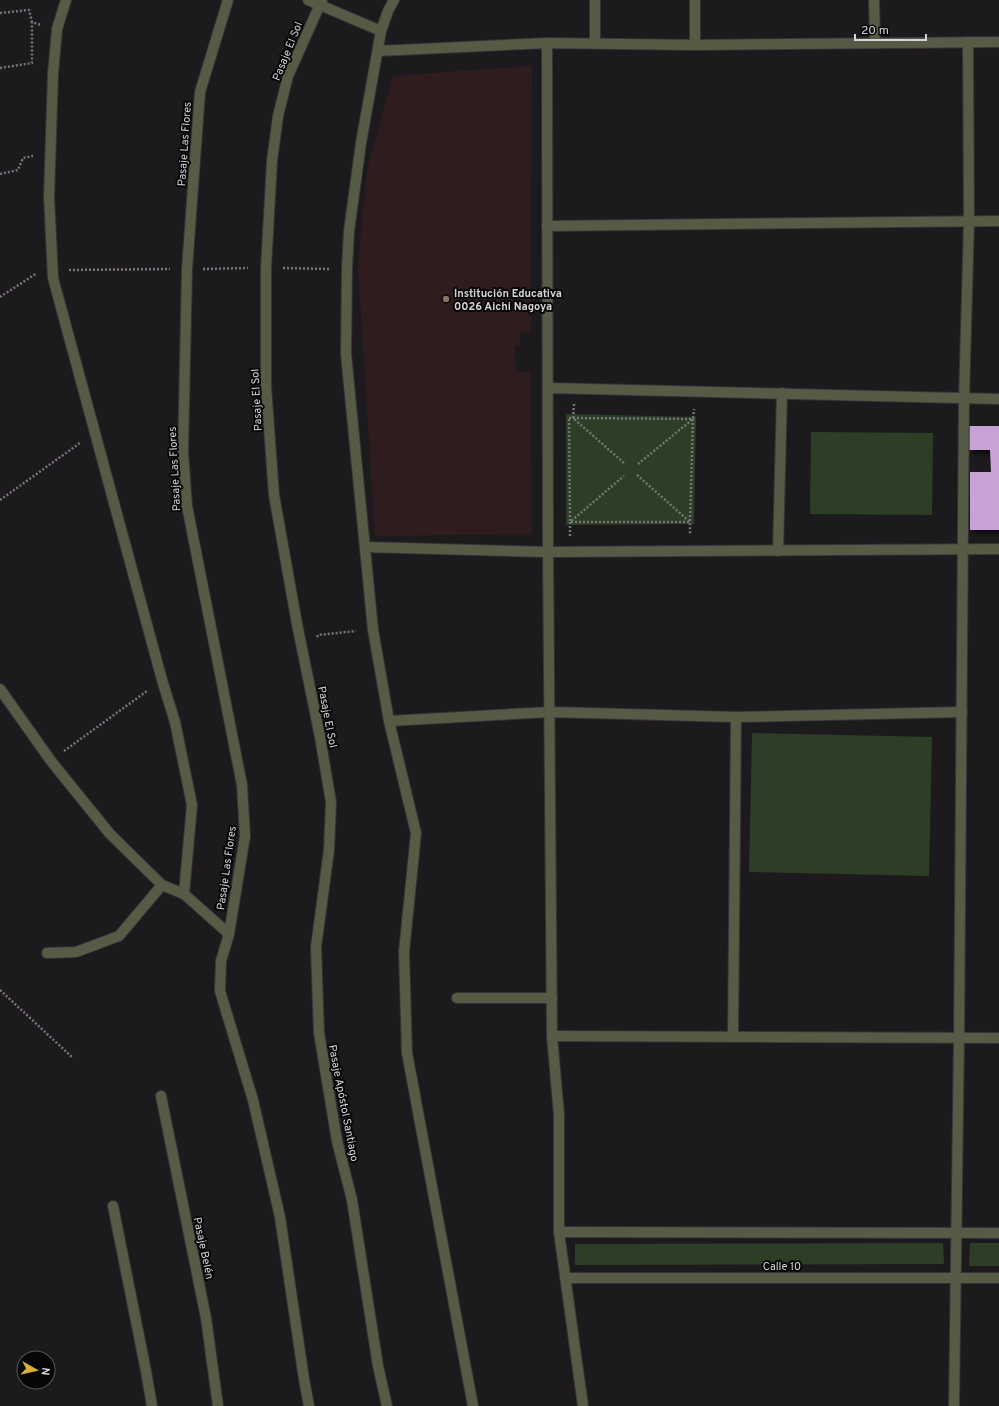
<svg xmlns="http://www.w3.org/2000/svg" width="999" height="1406" font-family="Overpass,sans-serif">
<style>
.education{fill:#2f1c1f}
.green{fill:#2c3e25}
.building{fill:#c6a3d4;filter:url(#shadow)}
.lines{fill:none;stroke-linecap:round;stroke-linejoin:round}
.lane-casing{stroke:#373438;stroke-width:12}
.street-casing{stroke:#373438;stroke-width:12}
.path{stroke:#787579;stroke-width:2.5;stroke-dasharray:2 2;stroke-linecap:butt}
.lane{stroke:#555b45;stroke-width:10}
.street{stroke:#555b45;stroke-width:10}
.education-dot{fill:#8d6e63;stroke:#070607;stroke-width:1.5}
.labels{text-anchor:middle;stroke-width:4;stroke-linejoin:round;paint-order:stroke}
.street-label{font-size:11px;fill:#d6d4d7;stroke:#070607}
.poi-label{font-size:11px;font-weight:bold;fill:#d6d4d7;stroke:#070607;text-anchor:start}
</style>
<defs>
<filter id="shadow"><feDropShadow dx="3.5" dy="3.5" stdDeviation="2" flood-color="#0009"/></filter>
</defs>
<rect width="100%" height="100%" fill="#1d1a1e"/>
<path class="education" d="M532 66 531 333 520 331V346L515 345 516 372H531L532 534 375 536 358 267 367 170 393 76Z"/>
<g class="green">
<path d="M566 414 696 417 694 524 566 525Z"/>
<path d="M811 432 933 433 932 515 810 514Z"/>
<path d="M752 733 932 737 929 876 749 872Z"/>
<path d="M943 1243 944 1264 575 1265V1244Z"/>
<path d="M970 1243H999V1266H969Z"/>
</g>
<path class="building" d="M969 426H999V530H970V472H991L990 450H969Z"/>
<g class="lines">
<g class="lane-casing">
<path id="lane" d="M47 953 76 952 119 936 162 885"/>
</g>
<g class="street-casing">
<g id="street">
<path d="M66 0 57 29 53 74 49 196 53 278 162 680 175 722 192 805 184 894"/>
<path d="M228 0 200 92 187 269 183 452 187 506 242 785 245 836 229 934 221 961 220 991 253 1100 280 1217 304 1379 309 1406"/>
<path d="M308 0 381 31"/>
<path d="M322 0 288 76 278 116 272 161 266 268V386L274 495 297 624 320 737 331 802 329 850 316 947 319 1033 337 1141 352 1200 378 1366 387 1406"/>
<path d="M394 0 388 11 381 31 361 143 349 231 347 269 346 354 373 630 389 721 416 833 404 952 407 1053 473 1406"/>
<path d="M874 0 875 42"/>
<path d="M547 43 548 552 552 1036 559 1115V1232L583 1406"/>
<path d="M595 43V0"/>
<path d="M695 45V0"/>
<path d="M378 51 547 43 695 45 999 42"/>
<path d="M547 226 999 221"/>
<path d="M548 388 999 399"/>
<path d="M365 547 548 552 999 549"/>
<path d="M778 551 782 393"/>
<path d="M0 689 51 761 110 834 162 885 184 894 229 934"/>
<path d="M389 721 550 712 736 717 962 712"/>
<path d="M457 998H552"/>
<path d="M552 1036 999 1038"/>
<path d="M733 1037 736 717"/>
<path d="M161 1096 206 1318 218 1406"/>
<path d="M113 1206 146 1371 152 1406"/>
<path d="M559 1232 999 1233"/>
<path d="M565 1278H999"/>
<path d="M954 1406 959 1038 964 399 969 222 968 42"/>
</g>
</g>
<g class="path">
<path d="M0 13 29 10 32 22 41 25"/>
<path d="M0 68 32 63V22"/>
<path d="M0 174 18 170 23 158 33 156"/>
<path d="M283 268 330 269"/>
<path d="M203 269 248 268"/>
<path d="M69 270 170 269"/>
<path d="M0 297 37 273"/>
<path d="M574 404 573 418 624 463"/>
<path d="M569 418 693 419 690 522H570Z"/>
<path d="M638 464 693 419 694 409"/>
<path d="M637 475 690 522V535"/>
<path d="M0 500 80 443"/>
<path d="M570 536V522L624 476"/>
<path d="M317 637 318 635 356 631"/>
<path d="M64 751 147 691"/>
<path d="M0 990 73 1058"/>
</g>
<use href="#lane" class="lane"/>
<use href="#street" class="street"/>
</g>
<circle class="education-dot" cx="446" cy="299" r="4"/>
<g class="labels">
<g class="street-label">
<text transform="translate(287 51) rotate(-68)" y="4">Pasaje El Sol</text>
<text transform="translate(184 144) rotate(-86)" y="4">Pasaje Las Flores</text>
<text transform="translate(256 400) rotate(-93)" y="4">Pasaje El Sol</text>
<text transform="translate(174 469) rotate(-93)" y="4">Pasaje Las Flores</text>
<text transform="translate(328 717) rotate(79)" y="4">Pasaje El Sol</text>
<text transform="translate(226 868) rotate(-82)" y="4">Pasaje Las Flores</text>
<text transform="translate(344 1103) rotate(79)" y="4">Pasaje Apóstol Santiago</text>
<text transform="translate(204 1248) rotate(78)" y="4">Pasaje Belén</text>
<text x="782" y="1270">Calle 10</text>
</g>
<g class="poi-label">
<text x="454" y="297">Institución Educativa<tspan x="454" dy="13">0026 Aichi Nagoya</tspan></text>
</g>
</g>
<g transform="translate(36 1370) rotate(98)"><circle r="19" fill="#070607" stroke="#5a585a"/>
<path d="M0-3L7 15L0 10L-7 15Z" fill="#deb133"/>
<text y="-6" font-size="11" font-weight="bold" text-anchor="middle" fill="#d6d4d7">N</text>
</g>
<path d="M855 34v6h71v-6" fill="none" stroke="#d6d4d7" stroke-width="2"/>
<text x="861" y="34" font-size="12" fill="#d6d4d7" stroke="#070607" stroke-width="3" paint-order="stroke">20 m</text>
</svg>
